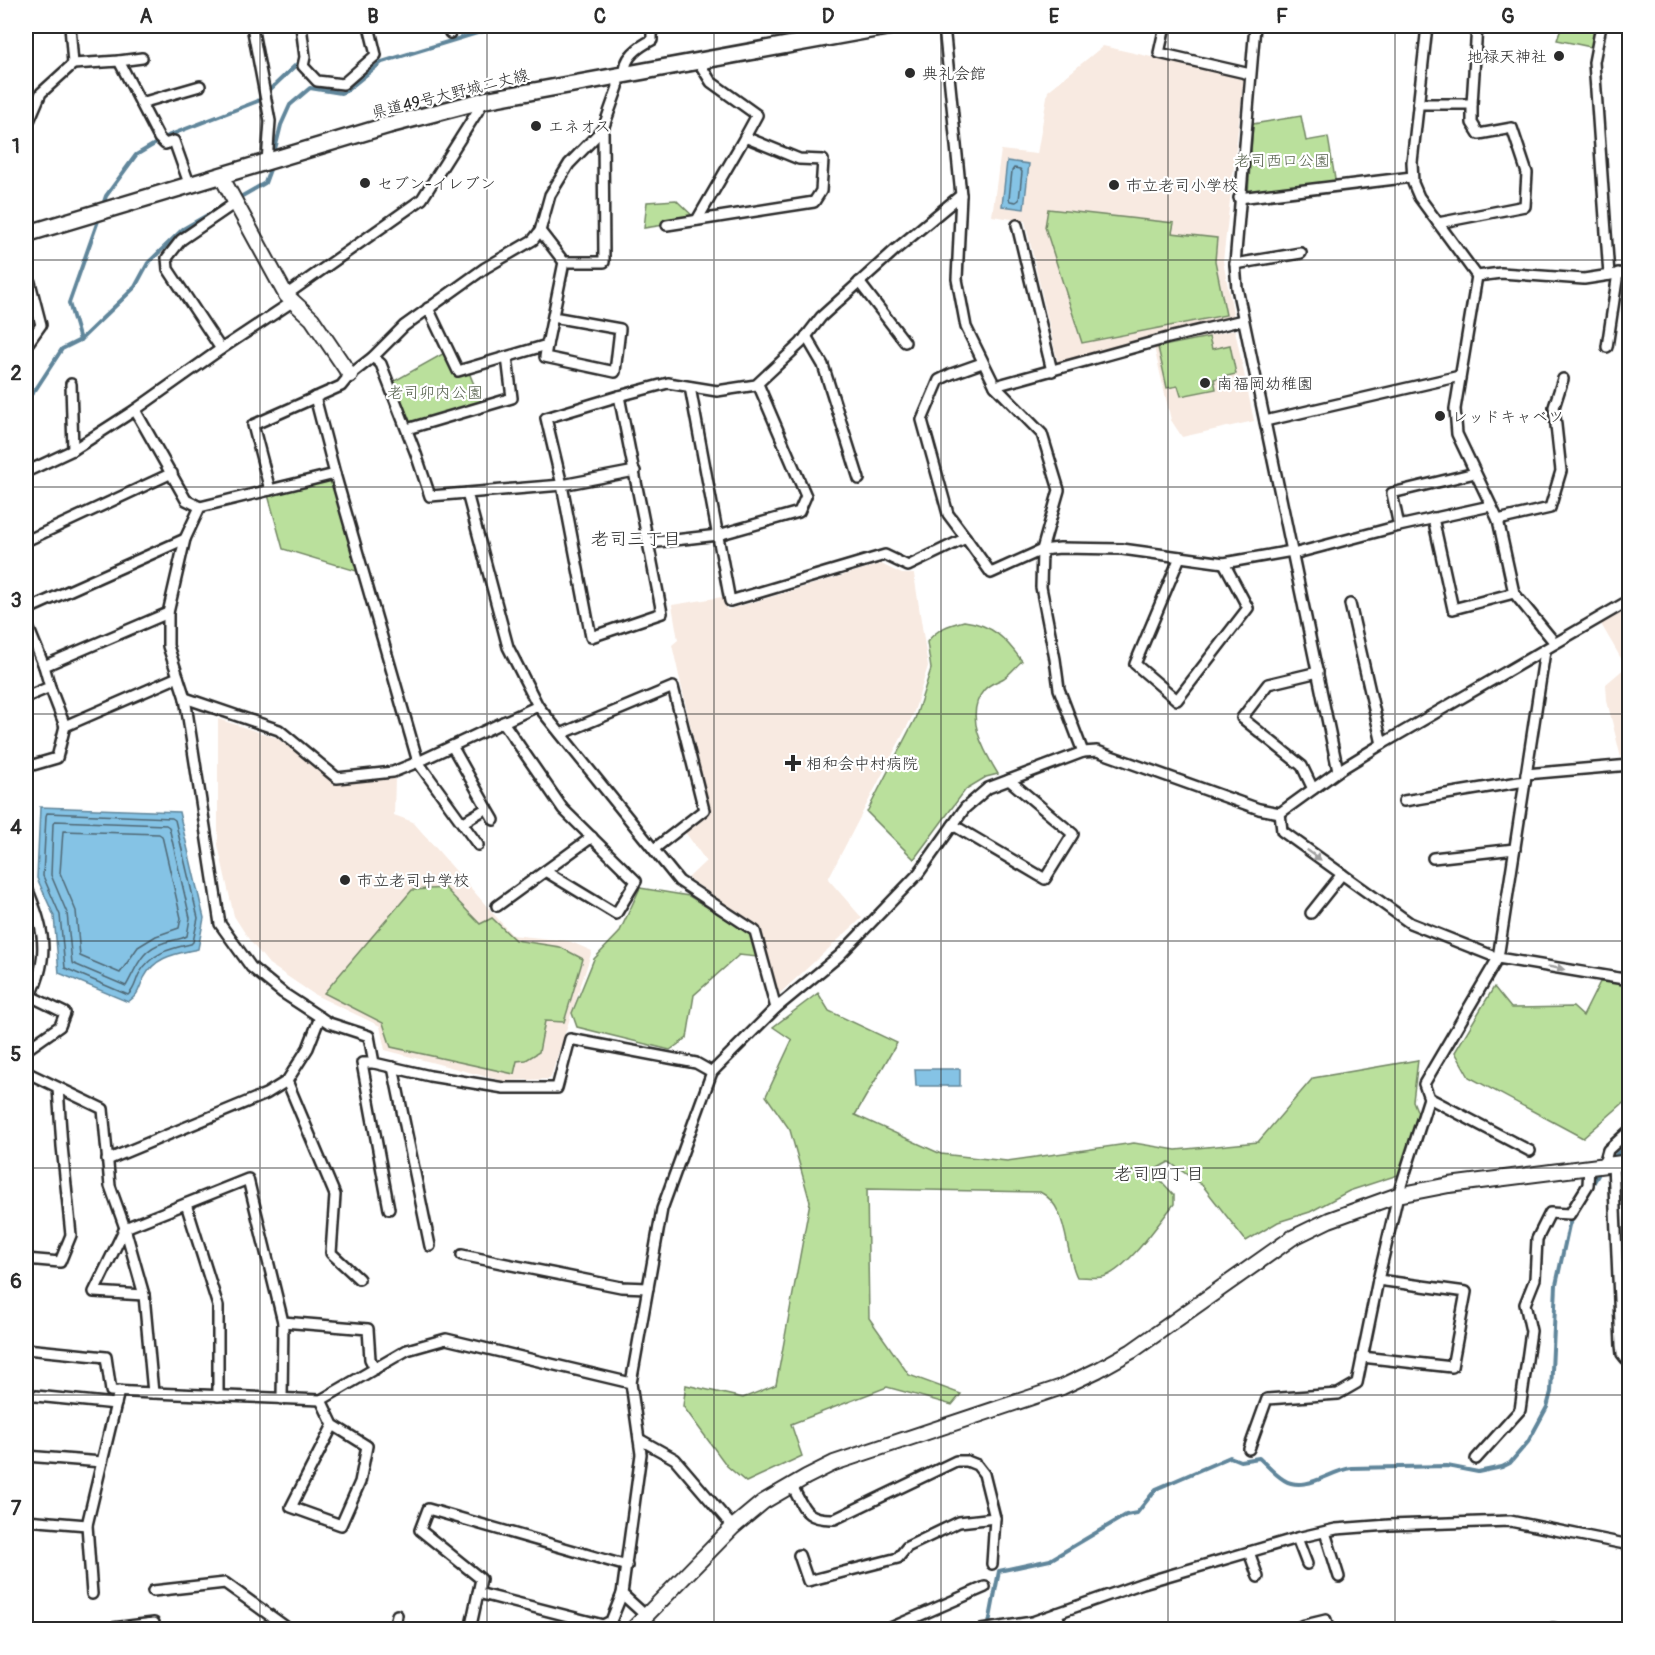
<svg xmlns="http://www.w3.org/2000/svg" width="1655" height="1655" font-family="Pangolin,'Klee One',sans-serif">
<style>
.built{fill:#f8eae1}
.green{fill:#bae09c;stroke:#728664;stroke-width:1.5}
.water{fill:#85c3e5;stroke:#61869b;stroke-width:1.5}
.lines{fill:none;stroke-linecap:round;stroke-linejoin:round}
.shore{stroke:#4f6875;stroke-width:1.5}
.stream{stroke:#61869b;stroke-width:4}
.street-casing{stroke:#2b2b2b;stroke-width:14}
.secondary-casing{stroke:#2b2b2b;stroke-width:18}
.primary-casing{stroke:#2b2b2b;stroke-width:20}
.street{stroke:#fff;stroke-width:9}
.secondary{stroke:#fff;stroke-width:14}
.primary{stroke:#fff;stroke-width:15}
.oneway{fill:#a0a0a0}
.grid{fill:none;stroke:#2b2b2b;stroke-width:1.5;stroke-opacity:0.55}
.poi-dot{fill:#2b2b2b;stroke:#fff;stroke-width:2}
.labels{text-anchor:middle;stroke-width:4.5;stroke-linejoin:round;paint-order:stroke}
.poi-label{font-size:16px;fill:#2b2b2b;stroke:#fff;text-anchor:start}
.street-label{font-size:16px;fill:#2b2b2b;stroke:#fff}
.park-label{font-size:16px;fill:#56614d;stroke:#fff}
.neighbourhood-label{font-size:18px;fill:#2b2b2b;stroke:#fff}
.neatline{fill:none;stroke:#2b2b2b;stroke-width:2}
.grid-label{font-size:20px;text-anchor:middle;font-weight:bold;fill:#2b2b2b}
</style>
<rect width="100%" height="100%" fill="#fff"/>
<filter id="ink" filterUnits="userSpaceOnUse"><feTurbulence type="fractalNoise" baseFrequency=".0167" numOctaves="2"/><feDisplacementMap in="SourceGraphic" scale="12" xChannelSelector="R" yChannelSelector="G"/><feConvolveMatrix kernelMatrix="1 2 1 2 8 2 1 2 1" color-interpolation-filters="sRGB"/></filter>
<g filter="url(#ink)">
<g class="built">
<path d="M1103 46 1244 78 1223 261 1234 318 1058 363 1025 221 992 216 1001 150 1037 154 1048 91Z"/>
<path d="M1235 330 1254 421 1182 437 1171 420 1154 347Z"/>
<path d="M881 564 902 574H914L928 666 913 715 828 879 862 918 779 994 758 927 688 878 706 861 685 832 710 811 672 645 678 640 672 605 722 597 727 610Z"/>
<path d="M1629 609V759L1622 762 1607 701 1606 684 1626 667 1601 624Z"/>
<path d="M218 719 277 738 336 783 395 777 394 815 413 822 512 935 569 941 592 951 550 1079 503 1081 385 1050 380 1026 315 995 269 964 250 941 234 916 218 845Z"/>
</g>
<g class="green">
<path d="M1562 26H1601L1596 48 1557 40Z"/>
<path d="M1301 116 1306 141 1328 137 1336 185 1248 194 1253 124Z"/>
<path d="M676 200 697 220 644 228 647 202Z"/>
<path d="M1048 209 1174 223 1172 233 1217 238 1215 261 1226 315 1082 343 1045 227Z"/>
<path d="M1209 337 1212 349 1230 345 1236 374 1214 379 1216 389 1181 396 1178 386 1167 388 1158 347Z"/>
<path d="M448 351 458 371 467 368 484 408 407 429 389 384Z"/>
<path d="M335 474 363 573 283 549 267 491Z"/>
<path d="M964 621C993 625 1005 638 1022 661 1016 666 1011 673 1004 678 997 682 990 683 984 690 963 715 984 751 998 774L986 777 966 789 914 859 867 812 915 719 931 669 927 642C937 629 948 625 964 621Z"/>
<path d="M445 888 480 924 492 918 515 940 560 947 583 959 564 1022 545 1021 539 1052 526 1060 517 1061 514 1074 391 1047 383 1023 324 993 412 890Z"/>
<path d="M640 888 689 896 751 934 757 957 739 955 694 995 687 1038 670 1050 577 1027 572 1013 594 959 619 933Z"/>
<path d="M1600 982 1629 984V1098L1583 1138 1469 1077 1455 1052 1494 987 1511 1008 1573 1007 1583 1016Z"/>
<path d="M818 993 829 1011 897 1043 855 1115 941 1154 1007 1161 1134 1143 1176 1150 1258 1142 1313 1078 1418 1060 1413 1101 1418 1113 1401 1174 1349 1191 1310 1212 1278 1222 1246 1241 1203 1186 1169 1162 1152 1171 1174 1195V1204C1158 1224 1129 1267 1106 1276 1097 1279 1087 1277 1077 1277 1064 1252 1069 1206 1040 1192L867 1189 869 1318 909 1375 961 1394 952 1405 887 1387 791 1424 802 1456 746 1482 727 1466 683 1406 686 1385 743 1398 776 1385 810 1202 790 1130 766 1096 792 1040 773 1027Z"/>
</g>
<g class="water">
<path d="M1007 161 1029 164 1024 209 1002 206Z"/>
<path d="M40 807 179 812 204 918 198 949C176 954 155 956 144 978 137 991 141 992 128 1002L59 973 54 916 37 878Z"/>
<path d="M915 1069H960V1086H916Z"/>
</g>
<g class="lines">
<g class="shore">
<path d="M1014 168 1020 169 1022 172 1019 200 1016 202 1010 201 1009 199 1012 171Z"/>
<path d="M47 813 172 818 175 820 198 918 193 942 191 944C169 949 151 953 139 974 135 982 135 989 128 995L65 968 60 915 43 876 46 816Z"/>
<path d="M55 821 166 825 169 827 190 918 187 936C180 940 171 940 163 943 141 949 136 969 126 986L72 963 67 913 51 875 53 824Z"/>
<path d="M63 831 159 834 162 836 181 918 179 928 156 936 138 947 120 973 80 956 76 911 60 873Z"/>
</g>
<g class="stream">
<path d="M273 157 281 125 290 105 310 88 341 93 346 91 382 62 500 26"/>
<path d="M237 199 265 183 272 164"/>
<path d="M103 205 106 196 136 155 170 135 258 101 300 61V48"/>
<path d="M80 340 69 303 100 215"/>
<path d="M26 400 36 389 62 349 80 340 135 287 148 263 183 229 230 202"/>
<path d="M1610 1161 1630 1142"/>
<path d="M1591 1187 1601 1170"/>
<path d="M988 1629 999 1571 1050 1560 1126 1515 1137 1513 1156 1489 1230 1457 1240 1461 1259 1458C1267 1465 1275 1475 1284 1480 1305 1493 1330 1471 1351 1468L1447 1466 1478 1472 1502 1467 1510 1463 1528 1442 1547 1407 1551 1392 1556 1285 1569 1225 1575 1214"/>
</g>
<g class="street-casing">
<g id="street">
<path d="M26 26H27"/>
<path d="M70 26 73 64 119 61 159 138 165 144 174 141 190 186"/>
<path d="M252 26 270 121 267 162"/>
<path d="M301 26 305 57 303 66 317 81 343 84 376 55 369 26"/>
<path d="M448 26 450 33"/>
<path d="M944 26 961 195 957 279 966 327 995 386 1042 434 1059 490 1042 550 1041 587 1055 659 1059 689 1083 752 1097 751 1259 809 1280 813 1338 771 1382 744 1630 600"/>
<path d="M1165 26 1159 53 1250 74"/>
<path d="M1255 26 1235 264 1237 288 1338 771"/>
<path d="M1427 26 1412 162 1413 183 1419 197 1477 276 1501 273 1584 279 1630 272"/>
<path d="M1601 26 1594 62 1609 275"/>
<path d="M119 61 142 58"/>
<path d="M626 73C622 58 640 46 652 40V26"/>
<path d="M141 103 200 86"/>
<path d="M1418 104H1472L1477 26"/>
<path d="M26 128 41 93 73 64"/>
<path d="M1239 198 1412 177"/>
<path d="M697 220 745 137"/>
<path d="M1438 223 1525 206 1527 173 1512 128 1479 134 1472 123V104"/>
<path d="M667 225 814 202 821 191 823 160 799 159 745 137 757 115 711 82 698 61"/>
<path d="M1017 225 1052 371"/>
<path d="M540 231 564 262H604L603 129"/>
<path d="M1235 264 1301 253"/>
<path d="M26 267 41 325 26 346"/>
<path d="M1477 276 1455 409 1457 434 1498 520 1514 593 1555 643"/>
<path d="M859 282 905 342"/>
<path d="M286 295 422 199 484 101"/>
<path d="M428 308 458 371 547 345"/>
<path d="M553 317 620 329 615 372 545 357 547 345 564 262"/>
<path d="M806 336 823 365 859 479"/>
<path d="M1607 347 1618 273"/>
<path d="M221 349 168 269 167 258 181 240 235 203"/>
<path d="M373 357 381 364 416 454 430 496 467 493"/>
<path d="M71 384 73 450"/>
<path d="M995 386 1168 338 1243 320"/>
<path d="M690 387 730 601 885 555 908 566 966 538 991 573 1042 550 1060 548 1122 549 1224 563 1292 551"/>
<path d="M619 396 662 613 591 637 562 485 546 418Z"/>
<path d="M619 396 668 383 717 391 756 385 801 343 821 317 895 250 961 195"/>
<path d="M135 410 186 500 200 507"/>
<path d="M1265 421 1460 376"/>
<path d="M407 429 512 398 507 357"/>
<path d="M26 472 73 450 135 410 221 349 292 302"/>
<path d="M335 474 418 762 478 845"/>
<path d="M270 490 253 425 341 386 350 375 373 357 404 326 485 268 533 240 540 231 550 195 569 164 603 129 618 87 617 74"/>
<path d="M1433 518 1453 609 1514 593"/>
<path d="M1498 520 1550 508 1561 471 1554 407 1563 379"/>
<path d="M1399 526 1392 493 1475 473"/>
<path d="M966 538 948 514 922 420 939 380 951 374 982 363"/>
<path d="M26 541 172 473"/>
<path d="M649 543 718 535 799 512 806 496 758 384"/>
<path d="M1293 554 1399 526 1490 506"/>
<path d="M1180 557 1135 664 1177 700 1248 608 1224 563"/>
<path d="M1350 604 1382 744"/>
<path d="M26 610 185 539"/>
<path d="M168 613V646L185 698 279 730 337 778 393 772 418 762 538 706 679 881 755 931 776 1008 839 956 918 874 965 808 988 788 1083 752"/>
<path d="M26 622 44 666"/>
<path d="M50 687 65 726 178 677"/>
<path d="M26 697 50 687 44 666 168 613 185 539 200 507 335 474 315 397"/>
<path d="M185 698 220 924 251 967 283 993 329 1023 369 1036 374 1063 430 1076 504 1088H557L570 1039 696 1063 712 1072"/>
<path d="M538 706 508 647 467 493 562 485 635 471"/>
<path d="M503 722 563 809 636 881 616 914 545 871"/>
<path d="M561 734 673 687 704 810 654 849"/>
<path d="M452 746 487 808 462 823"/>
<path d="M26 767 57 758 65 726"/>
<path d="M1526 774 1630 765"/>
<path d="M1313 789 1302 766 1242 718 1268 684 1318 672"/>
<path d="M1404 801 1525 781"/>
<path d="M487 808 494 820"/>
<path d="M1280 813 1282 831 1410 923 1498 958 1630 980"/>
<path d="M953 825 1045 879 1073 834 1009 780"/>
<path d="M1433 858 1515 849"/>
<path d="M26 886C44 927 51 955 30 997"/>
<path d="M497 906 592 837"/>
<path d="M1311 913 1342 874"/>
<path d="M26 1050 60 1026 65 1013 26 994"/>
<path d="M374 1063H362L389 1209"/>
<path d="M393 1067 430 1246"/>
<path d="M26 1072 103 1109 110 1186 125 1228 144 1295 153 1393 111 1391 106 1357 26 1349"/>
<path d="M287 1081 335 1195 331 1253 359 1279"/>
<path d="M1429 1098 1530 1151"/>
<path d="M107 1160 266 1094 287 1081 308 1048 320 1017"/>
<path d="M1604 1164 1608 1150 1630 1130"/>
<path d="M1613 1164 1621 1345 1622 1354 1626 1359H1630"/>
<path d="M186 1204 218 1306V1396"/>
<path d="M462 1255 621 1287 648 1288"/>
<path d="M26 1259 60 1262 71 1235 62 1146 58 1088"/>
<path d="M144 1295 94 1292 125 1228 248 1179 283 1322 282 1399"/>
<path d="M283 1322 368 1329 370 1359 375 1369"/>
<path d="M1362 1357 1452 1367 1466 1292 1378 1280"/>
<path d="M153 1393 321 1400 407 1350 446 1339 631 1383"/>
<path d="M26 1395 116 1404"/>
<path d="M321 1400 333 1425 367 1446 360 1482 341 1525 291 1507 333 1425"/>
<path d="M639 1439 675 1459 733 1527"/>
<path d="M1249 1449 1267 1399 1338 1394 1357 1383 1378 1280 1398 1195 1429 1098 1424 1084 1498 958 1545 651"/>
<path d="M26 1456 102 1462 119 1391"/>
<path d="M1476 1459 1520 1410 1531 1331 1525 1304 1535 1279 1537 1239 1550 1213 1570 1214 1588 1185 1589 1166"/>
<path d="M792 1486C805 1510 805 1520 835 1519L956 1461H967L977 1465 984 1474 995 1518 992 1564"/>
<path d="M26 1520 87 1525"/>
<path d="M1325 1532 1339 1577"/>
<path d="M1297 1538 1307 1564"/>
<path d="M1249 1552 1258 1577"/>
<path d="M799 1555 808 1581 898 1558 907 1547 959 1522 995 1518"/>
<path d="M153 1591 225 1583 290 1630"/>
<path d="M92 1594 87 1525 102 1462"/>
<path d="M622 1594 611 1621 603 1625 478 1593 481 1579 420 1530 428 1509 627 1566"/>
<path d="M1057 1613 1062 1630"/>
<path d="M645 1615 622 1594 641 1454 631 1383 662 1209 712 1072 776 1008"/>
<path d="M1301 1626 1326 1620 1328 1630"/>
<path d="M1553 1628 1562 1630"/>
<path d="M96 1630 154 1623V1630"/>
<path d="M394 1630 397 1615"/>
<path d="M470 1630 478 1593"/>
<path d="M886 1630 985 1587"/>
<path d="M981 1630 1032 1622 1143 1583 1297 1538 1336 1529 1389 1525 1510 1521 1630 1545"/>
</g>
</g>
<g class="secondary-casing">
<g id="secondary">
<path d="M221 176 286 295 312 319 350 375"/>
<path d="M632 1630 733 1527 763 1502 806 1477 834 1463 1062 1387 1098 1370 1132 1351 1292 1238 1329 1220 1398 1195 1449 1185 1630 1162"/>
</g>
</g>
<g class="primary-casing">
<path id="primary" d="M26 234 389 125 485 100 892 26"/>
</g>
<use href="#street" class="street"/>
<use href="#secondary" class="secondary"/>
<use href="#primary" class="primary"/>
</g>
<defs><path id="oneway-solid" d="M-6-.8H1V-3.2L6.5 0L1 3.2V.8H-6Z" transform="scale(1.5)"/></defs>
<g class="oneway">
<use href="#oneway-solid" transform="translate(1314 855) rotate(36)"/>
<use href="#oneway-solid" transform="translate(1556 968) rotate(10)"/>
</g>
</g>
<path class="grid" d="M260 26V1630M487 26V1630M714 26V1630M941 26V1630M1168 26V1630M1395 26V1630M26 260H1630M26 487H1630M26 714H1630M26 941H1630M26 1168H1630M26 1395H1630"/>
<g class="poi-dot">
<circle cx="1559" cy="56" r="6"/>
<circle cx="910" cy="73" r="6"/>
<circle cx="536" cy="126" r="6"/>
<circle cx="365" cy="183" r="6"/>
<circle cx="1114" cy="185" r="6"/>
<circle cx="1205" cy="383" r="6"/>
<circle cx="1440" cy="416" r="6"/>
<path d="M790 754h6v6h6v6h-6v6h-6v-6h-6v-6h6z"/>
<circle cx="345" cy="880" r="6"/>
</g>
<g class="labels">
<g class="poi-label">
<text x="1547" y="62" text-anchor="end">地禄天神社</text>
<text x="922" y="79">典礼会館</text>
<text x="548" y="132">エネオス</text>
<text x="377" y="189">セブン-イレブン</text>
<text x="1126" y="191">市立老司小学校</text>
<text x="1217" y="389">南福岡幼稚園</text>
<text x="1452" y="422">レッドキャベツ</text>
<text x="806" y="769">相和会中村病院</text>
<text x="357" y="886">市立老司中学校</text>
</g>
<g class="street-label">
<text transform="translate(450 93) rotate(-14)" y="6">県道49号大野城二丈線</text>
</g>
<g class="park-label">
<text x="1282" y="166">老司西口公園</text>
<text x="435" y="398">老司卯内公園</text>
</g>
<g class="neighbourhood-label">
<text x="636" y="545">老司三丁目</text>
<text x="1159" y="1180">老司四丁目</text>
</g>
</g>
<rect width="1655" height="1655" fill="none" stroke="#fff" stroke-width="66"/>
<rect x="33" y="33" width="1589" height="1589" class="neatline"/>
<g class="grid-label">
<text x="146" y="23">A</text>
<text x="373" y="23">B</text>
<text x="600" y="23">C</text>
<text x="828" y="23">D</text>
<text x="1054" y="23">E</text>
<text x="1282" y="23">F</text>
<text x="1508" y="23">G</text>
<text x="16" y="153">1</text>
<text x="16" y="380">2</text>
<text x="16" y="607">3</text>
<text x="16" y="834">4</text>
<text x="16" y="1061">5</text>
<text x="16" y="1288">6</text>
<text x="16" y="1515">7</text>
</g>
</svg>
